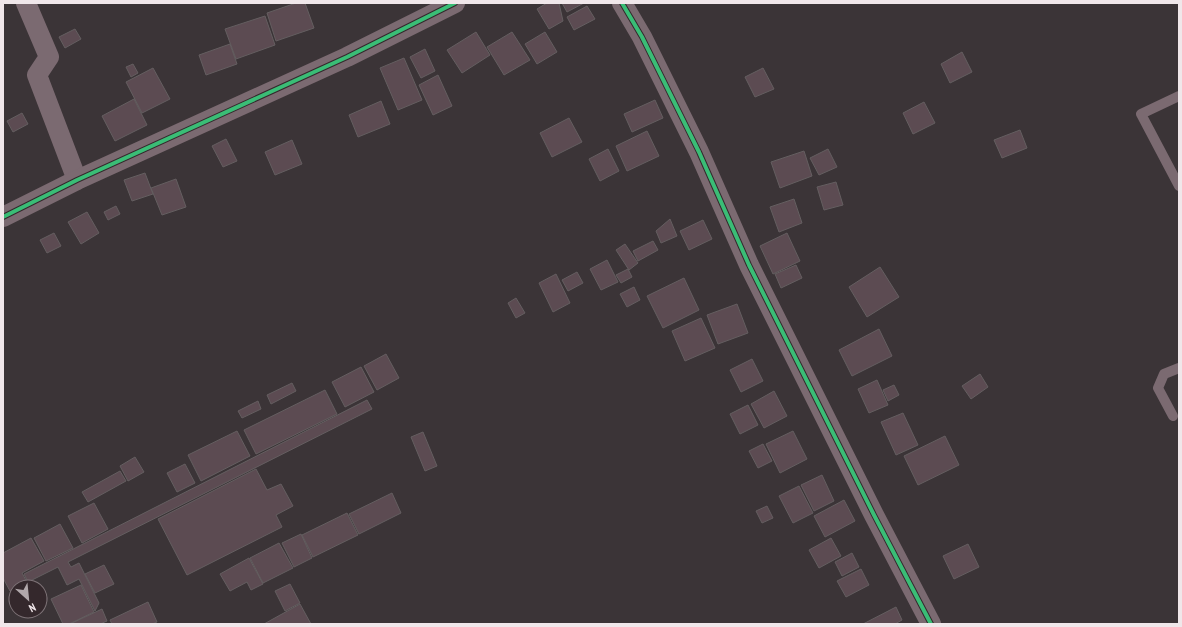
<svg xmlns="http://www.w3.org/2000/svg" width="1182" height="627" font-family="'PT Sans Narrow',sans-serif">
<style>
.building{fill:#5c4b52;stroke:#645e60}
.lines{fill:none;stroke-linecap:round;stroke-linejoin:round}
.service{stroke:#7b6a71;stroke-width:10}
.minor{stroke:#7b6a71;stroke-width:20}
.cycleway-casing{stroke:#34282c;stroke-width:6}
.cycleway{stroke:#3abd76;stroke-width:4}
</style>
<rect width="100%" height="100%" fill="#3b3437"/>
<g class="building">
<path d="M296 3H305L314 28 276 41 267 13Z"/>
<path d="M547 3H559L563 21 549 29 537 9Z"/>
<path d="M562 3H584L567 12Z"/>
<path d="M587 6 595 19 574 30 567 17Z"/>
<path d="M265 16 275 45 236 59 225 29Z"/>
<path d="M75 29 81 39 65 48 59 37Z"/>
<path d="M476 32 490 55 462 73 447 50Z"/>
<path d="M512 32 530 60 504 75 487 47Z"/>
<path d="M545 32 557 52 537 64 525 44Z"/>
<path d="M230 44 237 64 206 75 199 55Z"/>
<path d="M425 49 435 71 421 78 410 57Z"/>
<path d="M962 52 972 72 950 83 941 64Z"/>
<path d="M404 58 422 100 398 110 380 68Z"/>
<path d="M133 64 138 73 131 77 126 67Z"/>
<path d="M153 68 170 99 142 113 126 82Z"/>
<path d="M763 68 774 89 755 97 745 77Z"/>
<path d="M438 75 452 106 433 115 419 85Z"/>
<path d="M134 99 147 125 115 141 102 116Z"/>
<path d="M655 100 663 118 632 132 624 114Z"/>
<path d="M381 101 390 124 358 137 349 115Z"/>
<path d="M924 102 935 123 913 134 903 113Z"/>
<path d="M22 113 28 124 13 132 7 121Z"/>
<path d="M569 118 582 142 552 157 540 133Z"/>
<path d="M1020 130 1027 148 1002 158 994 140Z"/>
<path d="M647 131 659 156 627 171 616 146Z"/>
<path d="M226 139 237 161 223 167 212 146Z"/>
<path d="M292 140 302 164 275 175 265 152Z"/>
<path d="M608 149 619 171 600 181 589 159Z"/>
<path d="M828 149 837 167 819 175 810 158Z"/>
<path d="M804 151 812 176 780 188 771 162Z"/>
<path d="M145 173 153 194 132 201 124 180Z"/>
<path d="M176 179 186 207 162 215 151 188Z"/>
<path d="M836 182 843 205 824 210 817 187Z"/>
<path d="M794 199 802 223 779 232 770 207Z"/>
<path d="M116 206 120 214 108 220 104 212Z"/>
<path d="M87 212 99 233 81 244 68 222Z"/>
<path d="M670 219 677 236 661 243 656 231Z"/>
<path d="M703 220 712 239 689 250 680 231Z"/>
<path d="M54 233 61 246 47 253 40 240Z"/>
<path d="M787 233 800 261 773 274 760 246Z"/>
<path d="M653 241 658 250 638 261 633 251Z"/>
<path d="M625 244 638 263 629 270 616 250Z"/>
<path d="M607 260 618 282 601 290 590 269Z"/>
<path d="M796 265 802 278 781 288 775 274Z"/>
<path d="M880 267 899 297 867 317 849 287Z"/>
<path d="M628 269 632 277 621 283 616 275Z"/>
<path d="M577 272 583 283 568 291 562 280Z"/>
<path d="M556 274 570 303 553 312 539 283Z"/>
<path d="M684 278 699 310 663 328 647 296Z"/>
<path d="M634 287 640 300 627 307 620 294Z"/>
<path d="M516 298 525 313 516 318 508 303Z"/>
<path d="M737 304 748 333 718 344 707 315Z"/>
<path d="M701 318 715 348 685 361 672 331Z"/>
<path d="M879 329 892 356 852 376 839 350Z"/>
<path d="M386 354 399 378 377 390 364 366Z"/>
<path d="M752 359 763 381 741 392 730 370Z"/>
<path d="M361 367 374 392 345 407 332 382Z"/>
<path d="M980 374 988 387 971 399 962 386Z"/>
<path d="M877 380 888 405 869 413 858 389Z"/>
<path d="M292 383 296 391 271 404 267 395Z"/>
<path d="M894 385 899 395 888 401 883 390Z"/>
<path d="M325 390 337 414 256 454 244 430Z"/>
<path d="M774 391 787 416 764 428 751 404Z"/>
<path d="M367 400 372 409 68 562 71 567 79 563 99 603 95 611 79 579 67 585 58 567 28 582 24 574Z"/>
<path d="M258 401 261 409 242 418 238 411Z"/>
<path d="M748 405 758 425 740 434 730 414Z"/>
<path d="M903 413 918 445 896 455 881 422Z"/>
<path d="M237 431 250 456 201 481 188 455Z"/>
<path d="M793 431 807 459 780 473 766 444Z"/>
<path d="M423 432 437 466 425 471 411 437Z"/>
<path d="M945 436 959 465 918 485 904 456Z"/>
<path d="M763 444 772 461 758 468 749 451Z"/>
<path d="M135 457 144 472 128 481 120 466Z"/>
<path d="M185 464 195 483 177 492 167 473Z"/>
<path d="M256 469 267 490 281 484 293 506 276 515 282 527 187 575 158 519Z"/>
<path d="M120 471 126 481 88 502 82 492Z"/>
<path d="M822 475 834 501 814 511 801 485Z"/>
<path d="M799 486 813 513 793 523 779 496Z"/>
<path d="M392 493 401 513 359 534 349 514Z"/>
<path d="M844 500 855 521 825 537 814 516Z"/>
<path d="M94 503 108 529 82 543 68 516Z"/>
<path d="M767 506 773 518 762 523 756 511Z"/>
<path d="M347 513 358 535 313 557 302 535Z"/>
<path d="M60 524 73 548 46 561 34 538Z"/>
<path d="M301 534 312 558 294 567 282 543Z"/>
<path d="M31 538 44 561 22 573 27 582 10 591 3 578V553Z"/>
<path d="M831 538 841 556 819 568 809 550Z"/>
<path d="M279 543 293 568 263 583 250 558Z"/>
<path d="M968 544 979 567 954 579 943 556Z"/>
<path d="M852 553 859 567 842 576 835 562Z"/>
<path d="M249 558 263 584 251 590 247 582 230 591 220 574Z"/>
<path d="M104 565 114 584 95 593 85 574Z"/>
<path d="M861 569 869 585 846 597 837 581Z"/>
<path d="M290 584 300 603 285 611 275 591Z"/>
<path d="M81 585 94 612 69 624H63L51 599Z"/>
<path d="M148 602 157 622 152 624H112L110 620Z"/>
<path d="M300 604 311 624H264Z"/>
<path d="M896 607 902 620 895 624H863Z"/>
<path d="M102 609 107 621 100 624H70Z"/>
</g>
<g class="lines">
<g class="service">
<path d="M1179 96 1141 114 1179 186"/>
<path d="M1173 416 1158 388 1164 374 1179 368"/>
</g>
<g class="minor">
<path d="M26 3 49 57 37 75 77 180"/>
<path d="M622 3 642 37 699 152 749 265 874 515 931 624"/>
<path d="M3 217 77 180 347 57 455 3"/>
</g>
<g class="cycleway-casing">
<g id="cycleway">
<path d="M622 3 642 37 699 152 749 265 874 515 931 624"/>
<path d="M3 217 77 180 347 57 455 3"/>
</g>
</g>
<use href="#cycleway" class="cycleway"/>
</g>
<rect width="1182" height="627" fill="none" stroke="#f0e7ea" stroke-width="8"/>
<g transform="translate(28 599) rotate(153)"><circle r="19" fill="#34282c" stroke="#7f7478"/>
<path d="M0-3L7 15L0 10L-7 15Z" fill="#b1a8ab"/>
<text y="-6" font-size="11" font-weight="bold" text-anchor="middle" fill="#f0e7ea">N</text>
</g>
</svg>
